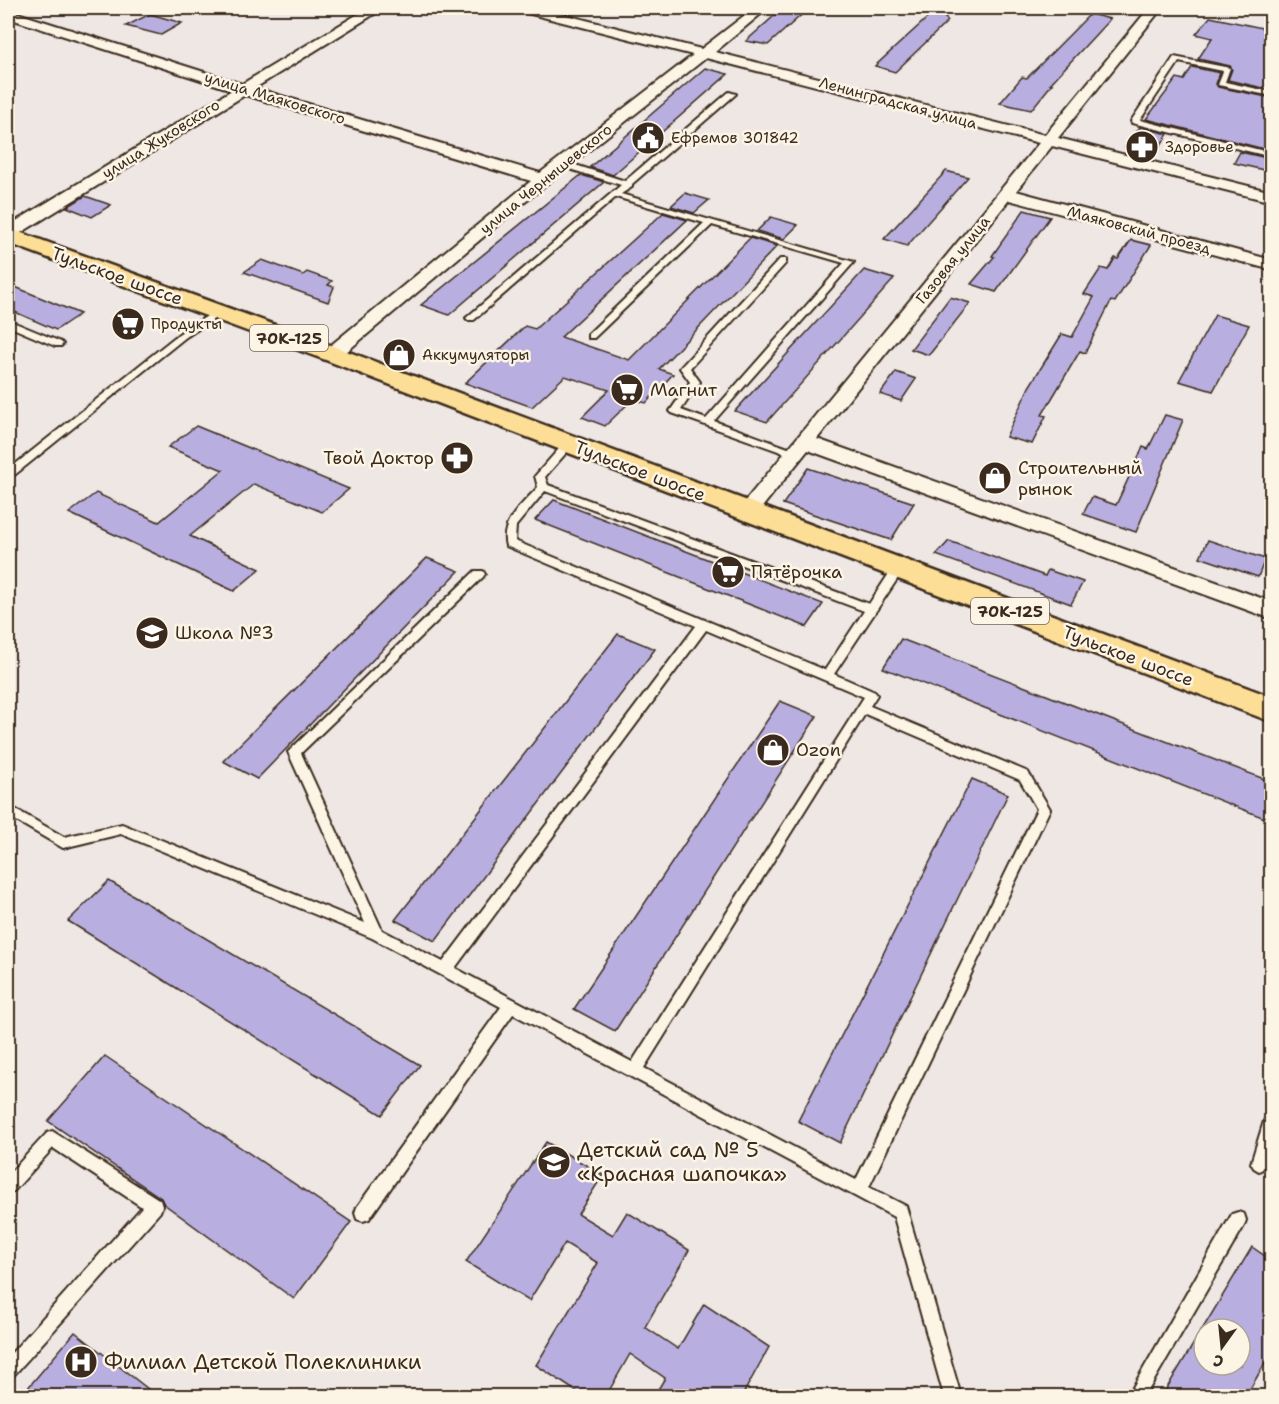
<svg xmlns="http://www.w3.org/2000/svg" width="1279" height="1404" font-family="'Shantell Sans',sans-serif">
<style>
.building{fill:#b8afe0;stroke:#3b2a1e;stroke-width:1.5;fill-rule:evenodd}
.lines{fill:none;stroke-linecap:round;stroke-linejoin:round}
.lane-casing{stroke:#3b2a1e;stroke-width:4}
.street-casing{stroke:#3b2a1e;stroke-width:4}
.primary-casing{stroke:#3b2a1e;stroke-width:5}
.lane{fill:#fcf5e5;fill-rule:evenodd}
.street{fill:#fcf5e5;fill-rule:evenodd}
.primary{fill:#fcde96;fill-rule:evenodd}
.labels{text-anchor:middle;stroke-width:5;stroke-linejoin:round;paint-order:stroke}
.far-street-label{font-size:15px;fill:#3b2a1e;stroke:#fcf5e5}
.far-poi-label{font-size:15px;fill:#3b2a1e;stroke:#fcf5e5;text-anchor:start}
.shield{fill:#fcf5e5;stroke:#75675a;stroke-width:1.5}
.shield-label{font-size:16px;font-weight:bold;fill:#3b2a1e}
.street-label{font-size:18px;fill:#3b2a1e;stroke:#fcf5e5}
.poi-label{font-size:18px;fill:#3b2a1e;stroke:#fcf5e5;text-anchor:start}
.near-poi-label{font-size:21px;fill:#3b2a1e;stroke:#fcf5e5;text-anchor:start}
</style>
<rect width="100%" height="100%" fill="#eee7e4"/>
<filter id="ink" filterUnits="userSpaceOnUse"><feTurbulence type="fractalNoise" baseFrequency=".0167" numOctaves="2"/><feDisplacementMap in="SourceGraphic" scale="12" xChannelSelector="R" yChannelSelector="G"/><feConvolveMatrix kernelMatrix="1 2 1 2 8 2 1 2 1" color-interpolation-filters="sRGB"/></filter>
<g filter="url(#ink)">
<g class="building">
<path d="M783 8H809L768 45 746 41Z"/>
<path d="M937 9 948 21 895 72 875 66Z"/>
<path d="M150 14 182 23 161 35 126 26Z"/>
<path d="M1090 14 1110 19 1050 84H1052L1031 110 1000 103 1022 77 1027 78Z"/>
<path d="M1210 17 1272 30V90L1228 80 1232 69 1230 66 1198 59 1212 38 1196 34Z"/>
<path d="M1192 67 1220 73 1216 84 1218 87 1272 98V151L1146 119 1177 78 1184 80Z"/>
<path d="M705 68 728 74 613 175 590 167Z"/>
<path d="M1140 127 1168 134 1155 154 1125 147Z"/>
<path d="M1240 152 1272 159V172L1234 163Z"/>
<path d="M946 171 968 177 907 246 884 239Z"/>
<path d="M581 175 604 182 449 315 421 305Z"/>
<path d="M685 193 709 200 694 213 671 206Z"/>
<path d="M85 196 111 205 92 217 67 207Z"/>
<path d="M1024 210 1050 217 996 292 971 284 994 257 992 256Z"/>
<path d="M663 213 687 220 561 337 629 360 750 238 777 246 659 369 673 374 646 403 633 399 605 426 582 417 609 390 565 376 532 407 465 383 525 326 535 329Z"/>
<path d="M771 217 798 225 784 239 757 231Z"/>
<path d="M1131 240 1151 245 1115 302 1111 301 1085 353 1080 351 1042 415 1046 416 1032 444 1006 437 1029 387 1062 334 1072 337 1094 297 1084 294 1101 268 1108 270 1115 258 1118 259Z"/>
<path d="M262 260 303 275 307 272 332 281 328 285 334 287 328 302 244 272Z"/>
<path d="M864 270 894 279 767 422 735 411Z"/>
<path d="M8 284 80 314 56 330 8 309Z"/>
<path d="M950 297 970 303 929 355 911 349Z"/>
<path d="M1215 315 1249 325 1213 391 1179 381Z"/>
<path d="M896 372 916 379 901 401 880 394Z"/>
<path d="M1165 415 1183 420 1136 532 1083 514 1092 497 1116 505 1143 447 1148 449Z"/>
<path d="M196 426 349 489 322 512 254 484 190 536 260 569 234 591 69 513 96 493 159 522 223 470 168 447Z"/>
<path d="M808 468 914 503 891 540 783 504Z"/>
<path d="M554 500 823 604 807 627 535 520Z"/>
<path d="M1208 540 1265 559 1258 577 1200 557Z"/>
<path d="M949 541 1045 576 1048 570 1083 582 1071 604 936 555Z"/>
<path d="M427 558 459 571 257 779 223 761Z"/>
<path d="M618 634 655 649 435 941 395 920Z"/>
<path d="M901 639 1272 782V821L883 668Z"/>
<path d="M780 701 817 716 615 1031 574 1009Z"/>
<path d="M972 779 1008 794 840 1143 798 1121Z"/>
<path d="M109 881 420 1065 382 1115 68 921Z"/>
<path d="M105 1056 351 1222 294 1299 164 1204 161 1198 48 1121Z"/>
<path d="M546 1142 603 1175 578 1214 613 1235 627 1212 689 1250 645 1327 678 1349 704 1304 769 1347 742 1396H654L665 1378 630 1354 606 1396H583L536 1365 598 1263 565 1243 529 1301 466 1262Z"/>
<path d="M1252 1247 1272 1261V1351L1246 1396H1162ZM1204 1329H1240V1365H1204Z"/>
<path d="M75 1332 157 1396H21Z"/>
</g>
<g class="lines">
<g class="lane-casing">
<g id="lane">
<path d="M1174 57 1230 68 1225 82 1272 92V96L1218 85 1223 71 1179 62 1140 120 1272 153V157L1132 123 1131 121Z"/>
<path d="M729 92 736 94 632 184V187L621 194 854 262 714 421 799 452V456L795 457 672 413 670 411 690 382 680 368 780 259H786V263L690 368 700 382 681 410 706 419 844 263 712 225 594 338H588V334L704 223 616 197 474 320H468L466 318 621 185 560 166V162H566L625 181Z"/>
<path d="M217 310 220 311V315L186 337 12 477 8 478V470L180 333Z"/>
<path d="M8 320 61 342 63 344 61 346H55L8 326Z"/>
<path d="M569 441 574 444 545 477 548 485 869 604 894 566H902L903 569 902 572 834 674 875 692 877 695 870 706 1028 772 1050 809 869 1187 906 1206 961 1396H944L894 1217 513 1014 369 1219 363 1221 357 1219 355 1213 357 1207 501 1007 372 938 121 834 63 848 8 816V805L64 837 122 824 365 923 288 752 475 571H483L485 574 483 577 301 753 382 930 443 962 696 626 506 546C499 522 524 503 538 487L535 476 565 442ZM545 491 864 611 825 670 515 541 516 526ZM706 630 864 697 632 1062 455 968ZM865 714 1020 780 1037 809 856 1180 644 1068Z"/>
<path d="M1272 1114V1147L1264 1168 1259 1171 1254 1168 1251 1163 1264 1121 1267 1116Z"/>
<path d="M52 1131 160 1200 162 1206 160 1212 14 1375 8 1378V1357L142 1207 53 1148 14 1191 8 1194V1175L47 1133Z"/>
<path d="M1238 1212 1244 1214 1246 1220 1244 1226 1145 1396H1128L1232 1214Z"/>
</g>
</g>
<g class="street-casing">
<path id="street" d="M368 8H384L255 88 540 173 693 55 519 11 518 8H538L701 49 754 8H768L715 52 1045 135 1149 8H1162L1058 138 1272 192V202L1052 146 1016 191 1272 260V270L1009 200 817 439 1272 602V619L808 450 755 516H741L737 511 1039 143 706 58 549 182 339 358 332 360 323 354 325 350 531 181 245 95 14 237 8 238V226L232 90 8 18V10L242 84Z"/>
</g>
<g class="primary-casing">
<path id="primary" d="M8 228 341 349 1272 697V722L323 359 8 243Z"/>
</g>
<use href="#lane" class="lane"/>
<use href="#street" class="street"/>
<use href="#primary" class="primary"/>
</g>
</g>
<defs>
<g id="civic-disc" transform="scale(1.725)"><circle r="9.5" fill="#3b2a1e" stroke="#fcf5e5"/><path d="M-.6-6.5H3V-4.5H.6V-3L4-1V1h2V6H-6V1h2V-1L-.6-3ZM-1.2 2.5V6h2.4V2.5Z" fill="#fff"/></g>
<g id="pharmacy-disc" transform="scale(1.725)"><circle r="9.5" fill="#3b2a1e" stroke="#fcf5e5"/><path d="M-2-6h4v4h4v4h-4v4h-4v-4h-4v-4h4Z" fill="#fff"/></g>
<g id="supermarket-disc" transform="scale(1.725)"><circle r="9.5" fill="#3b2a1e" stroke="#fcf5e5"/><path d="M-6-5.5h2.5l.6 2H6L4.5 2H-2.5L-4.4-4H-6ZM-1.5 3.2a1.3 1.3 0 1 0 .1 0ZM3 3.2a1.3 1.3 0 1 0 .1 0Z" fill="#fff"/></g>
<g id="shop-disc" transform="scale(1.725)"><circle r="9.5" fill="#3b2a1e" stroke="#fcf5e5"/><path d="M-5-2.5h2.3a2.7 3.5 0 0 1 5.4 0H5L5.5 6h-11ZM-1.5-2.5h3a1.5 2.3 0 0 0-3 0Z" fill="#fff"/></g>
<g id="school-disc" transform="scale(1.725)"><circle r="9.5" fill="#3b2a1e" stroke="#fcf5e5"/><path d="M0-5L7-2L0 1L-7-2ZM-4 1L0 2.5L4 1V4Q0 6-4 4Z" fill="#fff"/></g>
<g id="hospital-disc" transform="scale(1.725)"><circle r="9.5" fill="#3b2a1e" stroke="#fcf5e5"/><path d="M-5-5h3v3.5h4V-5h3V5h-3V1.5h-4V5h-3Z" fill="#fff"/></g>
</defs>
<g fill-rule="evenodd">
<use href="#civic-disc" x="648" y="138"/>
<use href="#pharmacy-disc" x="1142" y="147"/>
<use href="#supermarket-disc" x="128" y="324"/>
<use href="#shop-disc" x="399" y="355"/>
<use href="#supermarket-disc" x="627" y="390"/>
<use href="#pharmacy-disc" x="457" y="458"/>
<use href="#shop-disc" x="995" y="478"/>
<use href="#supermarket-disc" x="728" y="572"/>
<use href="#school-disc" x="152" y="633"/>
<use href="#shop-disc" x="773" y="750"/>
<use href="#school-disc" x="554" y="1162"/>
<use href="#hospital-disc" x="81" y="1362"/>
</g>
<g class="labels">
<g class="far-street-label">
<text transform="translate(275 98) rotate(17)" y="5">улица Маяковского</text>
<text transform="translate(898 103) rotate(15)" y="5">Ленинградская улица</text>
<text transform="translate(161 139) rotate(-32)" y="5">улица Жуковского</text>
<text transform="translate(546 179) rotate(-39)" y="5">улица Чернышевского</text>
<text transform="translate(1139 230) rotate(15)" y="5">Маяковский проезд</text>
<text transform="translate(953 260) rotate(-51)" y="5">Газовая улица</text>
</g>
<g class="far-poi-label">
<text x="671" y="143">Ефремов 301842</text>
<text x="1165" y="152">Здоровье</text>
<text x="151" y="329">Продукты</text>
<text x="422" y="360">Аккумуляторы</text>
</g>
<g class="shield">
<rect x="250" y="325" width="78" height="26" rx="4.5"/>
<rect x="971" y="598" width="78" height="26" rx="4.5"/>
</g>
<g class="shield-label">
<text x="289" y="344">70К-125</text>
<text x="1010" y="617">70К-125</text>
</g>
<g class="street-label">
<text transform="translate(117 276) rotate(20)" y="6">Тульское шоссе</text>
<text transform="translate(640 471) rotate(21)" y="6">Тульское шоссе</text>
<text transform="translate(1128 656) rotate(21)" y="6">Тульское шоссе</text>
</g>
<g class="poi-label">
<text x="650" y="396">Магнит</text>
<text x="434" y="464" text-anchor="end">Твой Доктор</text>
<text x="1018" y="474">Строительный<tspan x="1018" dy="21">рынок</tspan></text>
<text x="751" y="578">Пятёрочка</text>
<text x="175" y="639">Школа №3</text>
<text x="796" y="756">Ozon</text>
</g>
<g class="near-poi-label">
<text x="577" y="1157">Детский сад № 5<tspan x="577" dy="24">«Красная шапочка»</tspan></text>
<text x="104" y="1369">Филиал Детской Полеклиники</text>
</g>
</g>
<rect width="1279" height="1404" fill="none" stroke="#fcf5e5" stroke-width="30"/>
<rect x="15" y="15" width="1249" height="1374" fill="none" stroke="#3b2a1e" stroke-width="2" filter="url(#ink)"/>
<g transform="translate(1222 1347) rotate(195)"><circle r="28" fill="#fcf5e5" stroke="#afa495" stroke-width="1.5"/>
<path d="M0-4.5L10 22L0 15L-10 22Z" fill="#3b2a1e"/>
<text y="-9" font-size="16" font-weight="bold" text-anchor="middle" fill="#3b2a1e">С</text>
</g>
</svg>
